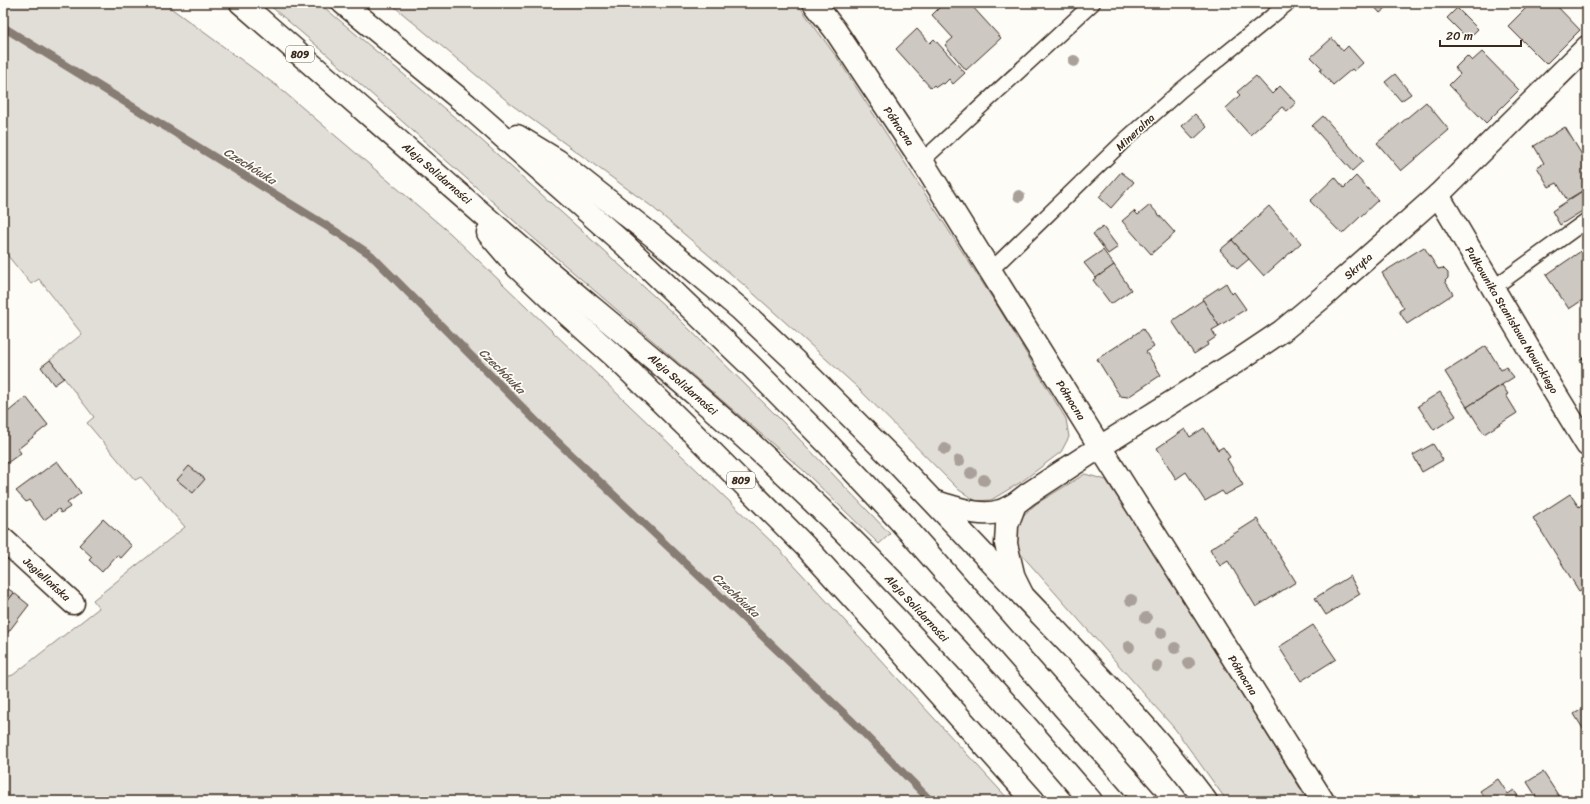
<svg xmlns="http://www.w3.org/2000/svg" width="1590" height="804" font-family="Sriracha,sans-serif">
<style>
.green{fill:#e1ded7;stroke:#8e847a}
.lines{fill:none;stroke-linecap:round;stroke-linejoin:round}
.stream{stroke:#887d74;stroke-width:8}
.building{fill:#cdc8c2;stroke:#3b2a1e}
.service-casing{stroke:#3b2a1e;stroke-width:17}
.minor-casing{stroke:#3b2a1e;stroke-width:25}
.secondary-casing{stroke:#3b2a1e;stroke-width:25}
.primary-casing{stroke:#3b2a1e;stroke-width:25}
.service{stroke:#fdfcf7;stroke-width:14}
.minor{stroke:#fdfcf7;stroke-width:22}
.secondary{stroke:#fdfcf7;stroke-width:22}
.primary{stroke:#fdfcf7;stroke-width:22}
.tree{fill:#a9a199}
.labels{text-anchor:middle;stroke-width:3.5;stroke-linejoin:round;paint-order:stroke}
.shield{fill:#fdfcf7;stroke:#75695f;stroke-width:1}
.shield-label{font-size:10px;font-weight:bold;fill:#3b2a1e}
.street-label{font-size:11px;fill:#3b2a1e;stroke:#fdfcf7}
.water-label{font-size:12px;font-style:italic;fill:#615349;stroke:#fdfcf7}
</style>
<rect width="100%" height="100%" fill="#fdfcf7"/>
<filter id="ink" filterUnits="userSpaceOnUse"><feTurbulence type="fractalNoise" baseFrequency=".025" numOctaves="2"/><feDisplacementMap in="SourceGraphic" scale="8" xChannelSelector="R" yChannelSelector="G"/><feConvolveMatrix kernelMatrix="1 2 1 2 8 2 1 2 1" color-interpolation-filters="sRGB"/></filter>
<g filter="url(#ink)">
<g class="green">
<path d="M3 3H164L277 86 451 234 778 548 1010 801H3V678L13 675 99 608 93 600 185 527 141 477 135 480 87 423 94 417 50 360 82 334 39 279 31 284 3 250Z"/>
<path d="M267 3H319L478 137 676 316 784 423 890 534 879 544 804 471 530 235 323 51Z"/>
<path d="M390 3H797L838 59 1000 310 1066 419 1069 437 1061 452 1021 482 991 500 976 501 959 490 856 386 744 285 651 206 512 105Z"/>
<path d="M1085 474 1106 480 1177 588 1308 801H1227L1175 729 1020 553 1016 538 1018 520 1036 504Z"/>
</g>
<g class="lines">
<path class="stream" d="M3 27 338 233 371 255 542 427 853 722 931 801"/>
</g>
<g class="building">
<path d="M944 3H962L966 8 971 5 1001 38 966 70 945 45 953 38 932 15Z"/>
<path d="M1371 3H1392L1380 13Z"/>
<path d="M1531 3H1554L1580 30 1546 64 1508 26Z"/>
<path d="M1457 8 1478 29 1468 39 1447 18Z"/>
<path d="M917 29 930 43 934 39 965 73 953 84 949 79 944 84 942 83 936 87 934 85 931 88 896 49Z"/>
<path d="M1332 38 1343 51 1348 46 1363 63 1354 71 1352 69 1333 85 1320 71 1322 68 1311 57Z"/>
<path d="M1482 52 1519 90 1486 123 1449 85 1460 74 1455 68 1467 56 1472 61Z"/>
<path d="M1395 74 1411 94 1401 101 1385 82Z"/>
<path d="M1256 76 1272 94 1280 86 1296 103 1287 111 1282 107 1250 135 1226 108 1240 95 1237 92Z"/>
<path d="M1426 102 1449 130 1401 171 1377 143Z"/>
<path d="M1195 114 1207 127 1194 139 1182 126Z"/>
<path d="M1323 116 1363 161 1352 171 1312 126Z"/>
<path d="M1565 127 1587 163V188L1567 200 1557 183 1549 187 1537 167 1544 163 1534 146Z"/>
<path d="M1121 172 1134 182 1111 208 1099 197Z"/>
<path d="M1356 176 1378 200 1342 234 1310 201 1335 177 1344 188Z"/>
<path d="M1587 188V208L1560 225 1552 211Z"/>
<path d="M1150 205 1175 233 1151 254 1122 221 1134 211 1138 215Z"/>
<path d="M1269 206 1301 243 1264 276 1232 240Z"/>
<path d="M1103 227 1118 247 1108 254 1093 234Z"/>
<path d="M1232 240 1249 259 1237 269 1220 250Z"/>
<path d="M1424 247 1438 269 1443 268 1448 273V278L1445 281 1453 294 1407 324 1399 311 1404 308 1382 273Z"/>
<path d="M1587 247V297L1569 309 1546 275Z"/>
<path d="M1103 250 1114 265 1096 278 1084 263Z"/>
<path d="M1114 265 1131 290 1111 304 1093 280Z"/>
<path d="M1226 283 1232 294 1234 292 1246 309 1219 326 1202 299Z"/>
<path d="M1203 300 1219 326 1212 330 1216 337 1207 343 1208 345 1194 354 1172 321Z"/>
<path d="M1143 329 1154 347 1146 352 1161 375 1128 397 1120 396 1097 359Z"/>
<path d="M1486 346 1501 370 1506 367 1514 377 1467 407 1445 372Z"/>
<path d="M1587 356V371L1580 360Z"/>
<path d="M50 360 64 378 54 385 41 367Z"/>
<path d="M1502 385 1508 394 1506 395 1517 413 1484 434 1467 407Z"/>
<path d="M1440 392 1456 416 1434 430 1418 406Z"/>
<path d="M26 397 48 425 18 449 21 453 3 466V416Z"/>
<path d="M1204 428 1218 450 1223 447 1230 457 1227 459 1243 485 1225 495 1222 491 1205 501 1186 472 1176 479 1157 448 1185 429 1190 437Z"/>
<path d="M1433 444 1443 460 1422 472 1413 455Z"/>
<path d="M57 461 81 493 67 503 70 507 61 513 59 509 44 520 29 500 26 502 16 491Z"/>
<path d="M189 466 205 479 193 493 177 480Z"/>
<path d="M1570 494 1579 507 1582 504 1587 511V586L1579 591 1533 518Z"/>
<path d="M103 519 132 546 121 558 117 555 102 572 89 560 92 557 79 545Z"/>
<path d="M1257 519 1296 582 1256 607 1228 561 1220 566 1210 549Z"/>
<path d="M1350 576 1360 594 1326 615 1315 598Z"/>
<path d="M3 585 14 593 3 607Z"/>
<path d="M14 593 29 605 6 635 3 633V607Z"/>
<path d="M1313 625 1336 659 1301 681 1279 647Z"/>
<path d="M1587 706V735L1574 714Z"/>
<path d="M1543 772 1562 801H1539L1527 782Z"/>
<path d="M1498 779 1508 794 1514 790 1521 801H1487L1480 791Z"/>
</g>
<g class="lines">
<g class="service-casing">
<g id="service">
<path d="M922 161 1093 3"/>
<path d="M990 271 1127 138 1181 90 1288 3"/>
<path d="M1493 288 1587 220"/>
</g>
</g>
<g class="minor-casing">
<g id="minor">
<path d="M814 3 835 30 922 161 1100 447 1323 801"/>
<path d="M1438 195 1549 383 1587 445"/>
<path d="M1100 447 1236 362 1282 331 1323 297 1438 195 1587 47"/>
<path d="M3 539 73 603"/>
</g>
</g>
<g class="secondary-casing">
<path id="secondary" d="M1100 447 1028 494 1015 504 1007 525 1006 544 1014 578 1023 596C1086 662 1151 728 1206 801"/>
</g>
<g class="primary-casing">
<g id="primary">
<path d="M241 3C343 91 443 181 546 269 633 342 721 413 803 492 905 589 1000 694 1091 801"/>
<path d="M343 3 467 105 626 246 752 367 827 443 899 520 1146 801"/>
<path d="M517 136 558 161 653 236 740 309 795 361 892 458 1023 596"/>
<path d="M488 233 518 268 557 305 615 357 694 434 809 550 889 638 1034 801"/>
<path d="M935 502C955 507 980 518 1000 511 1005 510 1010 506 1015 504"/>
</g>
</g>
<use href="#service" class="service"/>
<use href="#minor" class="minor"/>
<use href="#secondary" class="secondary"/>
<use href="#primary" class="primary"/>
</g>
<g class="tree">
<circle cx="1074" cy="61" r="6"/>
<circle cx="1019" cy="196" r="6"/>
<circle cx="945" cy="449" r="6"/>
<circle cx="959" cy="461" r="6"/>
<circle cx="971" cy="473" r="6"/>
<circle cx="984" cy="480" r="6"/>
<circle cx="1131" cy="600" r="6"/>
<circle cx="1146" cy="618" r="6"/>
<circle cx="1161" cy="633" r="6"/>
<circle cx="1129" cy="647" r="6"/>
<circle cx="1175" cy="648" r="6"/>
<circle cx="1189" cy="663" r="6"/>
<circle cx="1157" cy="666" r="6"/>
</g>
</g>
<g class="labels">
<g class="shield">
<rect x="286" y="46" width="28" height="16" rx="3"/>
<rect x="727" y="472" width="28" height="16" rx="3"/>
</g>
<g class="shield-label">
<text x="300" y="58">809</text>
<text x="741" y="484">809</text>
</g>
<g class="street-label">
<text transform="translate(899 126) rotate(56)" y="4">Północna</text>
<text transform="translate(1135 132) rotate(-43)" y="4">Mineralna</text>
<text transform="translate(437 173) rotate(41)" y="4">Aleja Solidarności</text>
<text transform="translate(1358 266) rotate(-42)" y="4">Skryta</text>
<text transform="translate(1512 320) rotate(59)" y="4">Pułkownika Stanisława Nowickiego</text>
<text transform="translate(683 384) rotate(41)" y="4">Aleja Solidarności</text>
<text transform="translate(1071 400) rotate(58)" y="4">Północna</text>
<text transform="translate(47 579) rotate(42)" y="4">Jagiellońska</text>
<text transform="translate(917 608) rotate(47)" y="4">Aleja Solidarności</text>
<text transform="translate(1243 675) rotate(58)" y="4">Północna</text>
</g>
<g class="water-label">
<text transform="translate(250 166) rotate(32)" y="4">Czechówka</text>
<text transform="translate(502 371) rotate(45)" y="4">Czechówka</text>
<text transform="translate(736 595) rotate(43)" y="4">Czechówka</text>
</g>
</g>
<rect width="1590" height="804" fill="none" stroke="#fdfcf7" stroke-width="16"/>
<rect x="8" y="8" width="1574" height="788" fill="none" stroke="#3b2a1e" stroke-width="1.5" filter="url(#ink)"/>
<path d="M1440 40v6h81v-6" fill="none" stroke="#3b2a1e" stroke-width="2"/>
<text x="1446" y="40" font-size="12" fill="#3b2a1e" stroke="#fdfcf7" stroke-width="3" paint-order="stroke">20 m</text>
</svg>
